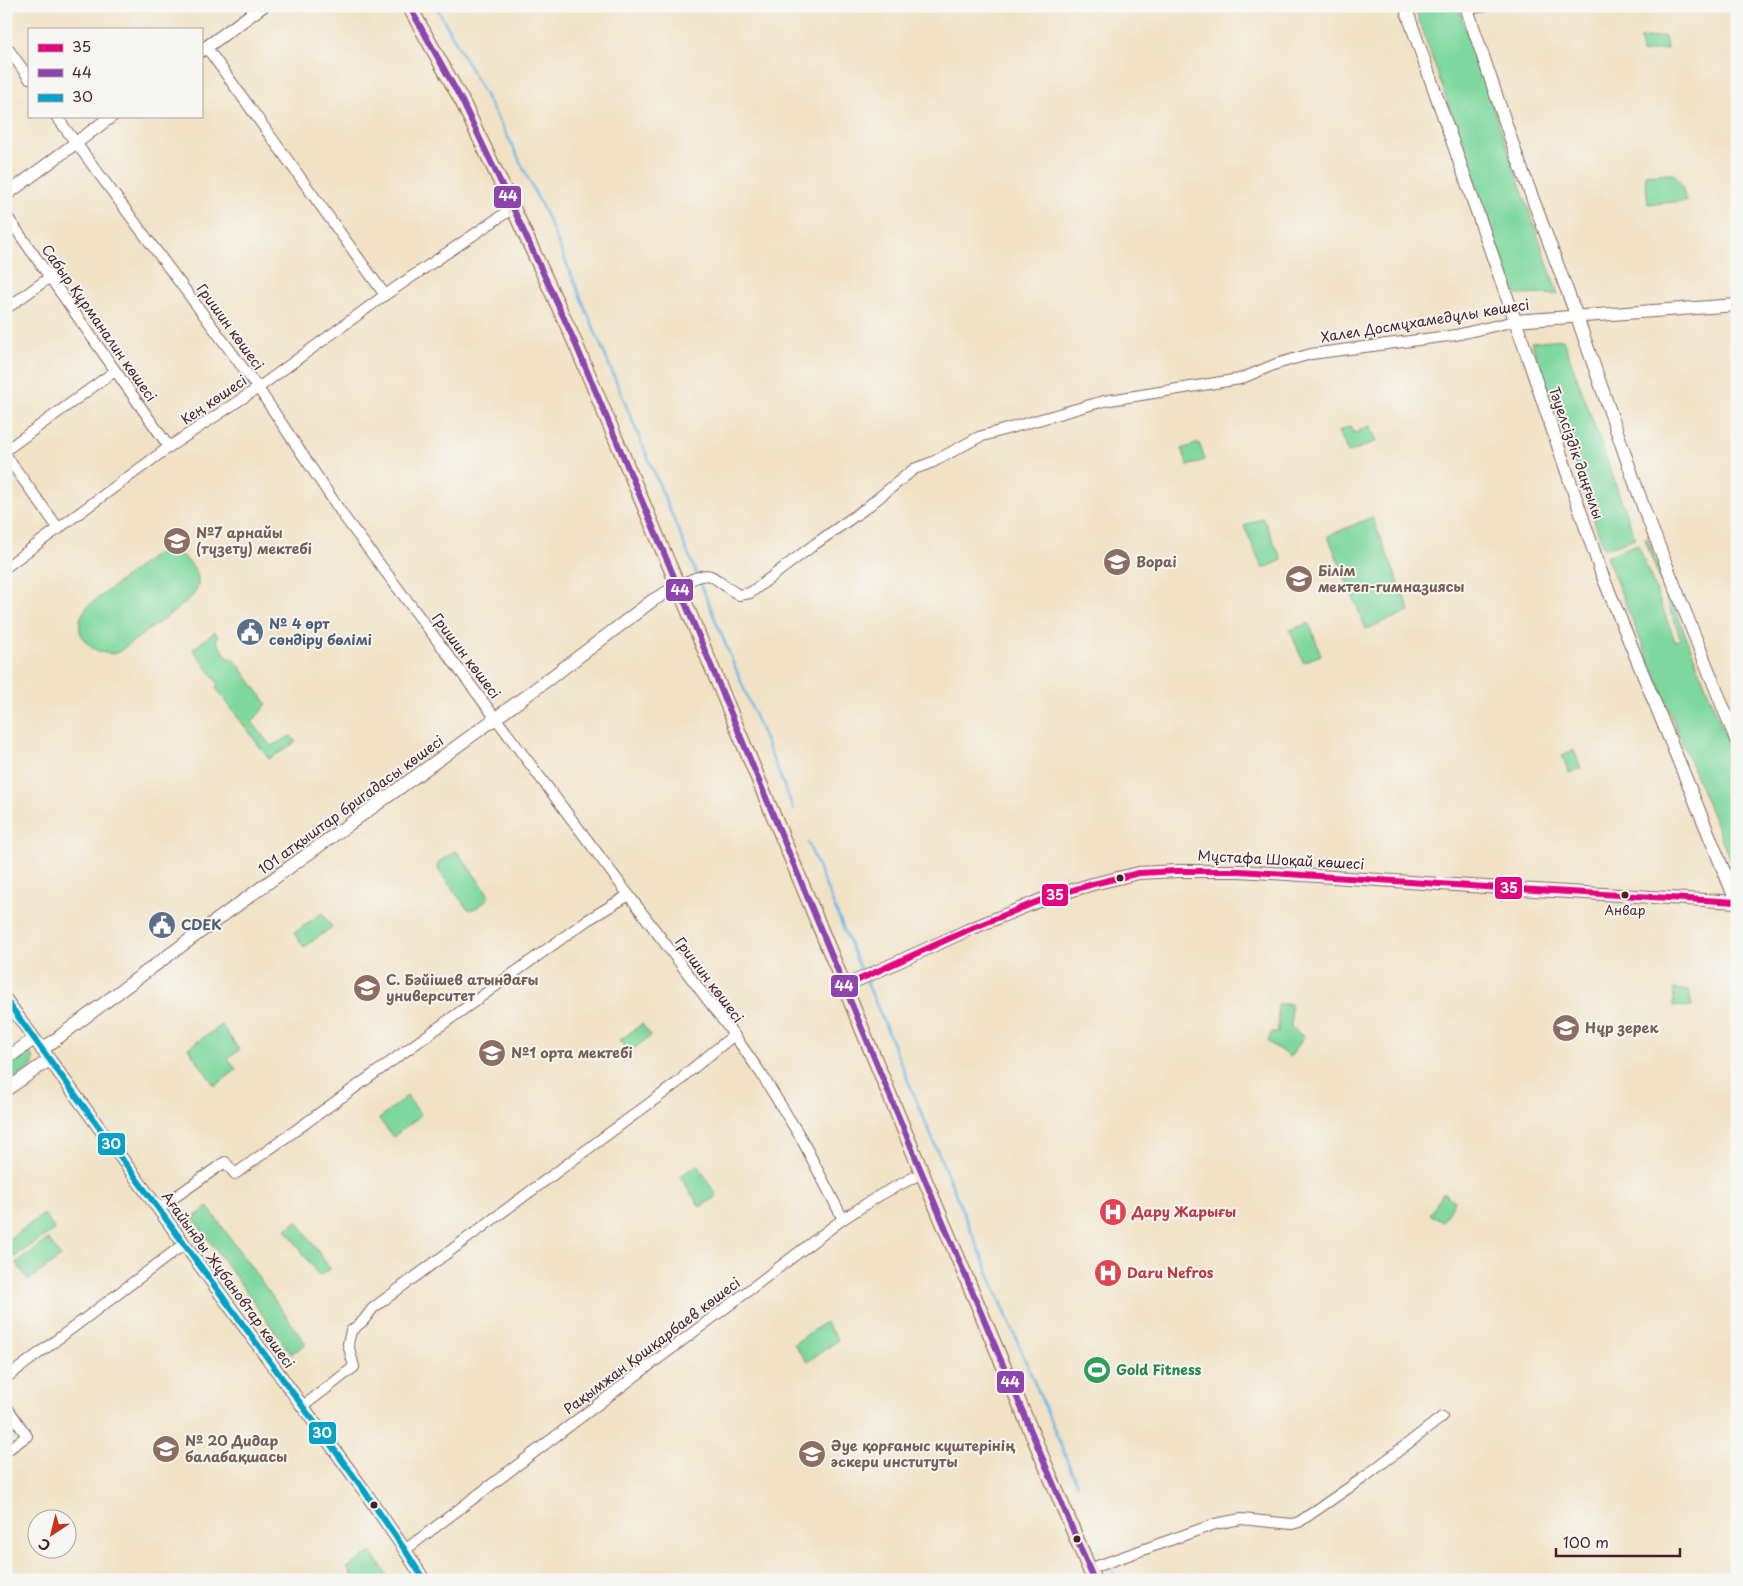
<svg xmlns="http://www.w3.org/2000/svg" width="1743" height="1586" font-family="'Playpen Sans',sans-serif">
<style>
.green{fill:#7ed89f;stroke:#647c65}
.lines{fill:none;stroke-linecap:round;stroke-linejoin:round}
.stream{stroke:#72baea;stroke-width:2.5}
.minor-casing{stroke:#846361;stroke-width:12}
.tertiary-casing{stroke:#846361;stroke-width:14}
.secondary-casing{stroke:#846361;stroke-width:16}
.minor{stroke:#fff;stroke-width:10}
.tertiary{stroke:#fff;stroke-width:12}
.secondary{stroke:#f8e7c3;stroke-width:14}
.bus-1-casing{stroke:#f6f6f2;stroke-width:10}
.bus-2-casing{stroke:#f6f6f2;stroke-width:10}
.bus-3-casing{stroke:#f6f6f2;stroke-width:10}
.bus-1{stroke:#e5007d;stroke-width:6}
.bus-2{stroke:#8e44ad;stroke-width:6}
.bus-3{stroke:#04a2c6;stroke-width:6}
.bus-dot{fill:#4a1f2b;stroke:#f6f6f2;stroke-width:2}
.labels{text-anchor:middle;stroke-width:4;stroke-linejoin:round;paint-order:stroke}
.bus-label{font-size:13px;fill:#4a1f2b;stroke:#f6f6f2}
.street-label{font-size:14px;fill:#4a1f2b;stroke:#f6f6f2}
.education-label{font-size:14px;font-weight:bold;fill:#785e54;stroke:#f6f6f2;text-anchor:start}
.service-label{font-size:14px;font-weight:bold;fill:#4e5e75;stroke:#f6f6f2;text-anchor:start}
.health-label{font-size:14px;font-weight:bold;fill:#be3a42;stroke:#f6f6f2;text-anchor:start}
.leisure-label{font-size:14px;font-weight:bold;fill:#27864d;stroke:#f6f6f2;text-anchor:start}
.line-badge{stroke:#f6f6f2;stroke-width:2}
.badge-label{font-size:14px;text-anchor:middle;font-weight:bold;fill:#fff}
</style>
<rect width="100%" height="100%" fill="#f6f6f2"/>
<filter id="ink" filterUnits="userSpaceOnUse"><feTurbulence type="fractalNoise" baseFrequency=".02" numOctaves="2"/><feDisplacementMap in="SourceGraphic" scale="10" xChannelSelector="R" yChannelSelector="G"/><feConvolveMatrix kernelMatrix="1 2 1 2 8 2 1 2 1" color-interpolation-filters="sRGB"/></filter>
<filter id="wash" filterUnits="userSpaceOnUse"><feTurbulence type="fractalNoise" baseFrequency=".0096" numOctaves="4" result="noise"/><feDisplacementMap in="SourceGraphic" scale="20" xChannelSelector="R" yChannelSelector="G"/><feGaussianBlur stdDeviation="1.12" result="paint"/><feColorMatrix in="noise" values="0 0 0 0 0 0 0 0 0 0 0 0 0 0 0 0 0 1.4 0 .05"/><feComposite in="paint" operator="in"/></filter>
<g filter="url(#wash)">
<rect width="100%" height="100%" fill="#f1e2c5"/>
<g class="green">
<path d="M1414 6H1458L1558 294 1515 295Z"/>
<path d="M1665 36 1667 49 1642 53 1640 39Z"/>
<path d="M1670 173C1681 176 1683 191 1686 201L1648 204 1645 175Z"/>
<path d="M1563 339 1635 538 1604 549 1531 342Z"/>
<path d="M1351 426 1354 433 1370 426 1377 441 1348 453 1339 431Z"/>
<path d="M1199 443 1205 460 1188 466 1182 449Z"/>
<path d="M1372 517 1410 611 1366 629 1328 536Z"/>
<path d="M1263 518 1282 560 1263 569 1244 526Z"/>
<path d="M1647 538 1737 765V869H1734L1606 556 1638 544 1675 641 1681 639 1645 539Z"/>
<path d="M171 549C183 555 201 569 198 585 197 592 191 597 187 602L117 653C98 657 76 641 80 620 81 615 85 610 88 606L153 556 162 551Z"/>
<path d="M1309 623 1321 655 1303 662 1290 630Z"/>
<path d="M215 632 218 636 216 641 229 659H234L267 704 252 722 271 746 291 736 296 742 269 759 216 688 218 683 193 649Z"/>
<path d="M1574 750 1581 768 1569 773 1562 755Z"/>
<path d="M455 851 459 854 487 892 488 897C485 903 477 908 470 910L466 907 439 871 437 866 440 861Z"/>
<path d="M322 913 332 927 304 947 294 933Z"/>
<path d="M1674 989 1689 991 1692 1007 1673 1006Z"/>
<path d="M1278 1004H1291V1027L1304 1037 1290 1057 1268 1042 1271 1033H1278Z"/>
<path d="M642 1024 651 1036 629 1052 620 1040Z"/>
<path d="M222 1025 239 1050 228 1058 236 1070 215 1086 188 1048Z"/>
<path d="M23 1052C32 1053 36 1057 32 1066L6 1085V1065Z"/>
<path d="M407 1096 421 1115 393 1137 379 1119Z"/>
<path d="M698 1165 717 1196 700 1207 680 1176Z"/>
<path d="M1443 1193 1455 1201 1442 1222 1430 1214Z"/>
<path d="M208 1207 306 1344 291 1354 193 1218Z"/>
<path d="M44 1214 55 1229 6 1263V1241Z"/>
<path d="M297 1221 330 1269 319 1276 286 1229Z"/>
<path d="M48 1239 61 1257 29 1280 16 1263Z"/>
<path d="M825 1322 838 1340 807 1362 794 1344Z"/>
<path d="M371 1552 391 1580H355L347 1568Z"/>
</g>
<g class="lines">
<g class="stream">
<path d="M436 6 510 141 548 219 697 575"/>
<path d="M699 580 794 810"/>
<path d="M808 843 862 973"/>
<path d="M866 980 1077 1484"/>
<path d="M1112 1570 1116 1580"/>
</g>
</g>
</g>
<g filter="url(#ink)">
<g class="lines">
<g class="minor-casing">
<g id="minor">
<path d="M1467 9 1485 6"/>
<path d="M6 46 29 78"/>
<path d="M207 48 385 295"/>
<path d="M56 116 258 388 345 518 734 1035 762 1075 801 1138 843 1219"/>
<path d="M6 215 169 447"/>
<path d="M6 309 50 277"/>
<path d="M6 450 115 371"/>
<path d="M6 456 59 529"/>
<path d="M6 567 169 447 258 388 385 295 513 208"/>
<path d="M678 586C717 566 707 577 739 595L750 593 815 544 866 508 914 469 933 462 979 437 1104 401 1240 379 1276 364 1311 354 1456 335 1515 321"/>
<path d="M158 1209 225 1162 235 1174 586 921 629 895"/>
<path d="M6 1378 184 1244"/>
<path d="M6 1406 27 1436 6 1451"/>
<path d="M302 1407 354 1367 348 1344 351 1331 363 1321 373 1308 681 1080 686 1074 734 1035"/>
<path d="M405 1550 843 1219 880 1195 922 1173"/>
<path d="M1089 1569 1215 1524 1241 1519 1292 1524 1299 1522 1366 1476 1442 1417"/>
</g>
</g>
<g class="tertiary-casing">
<g id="tertiary">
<path d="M1405 6 1522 340 1601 572 1737 903"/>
<path d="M1466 6 1516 154 1577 317 1644 509 1737 742"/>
<path d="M201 51 263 6"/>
<path d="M6 195 112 116"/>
<path d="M1515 321 1737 305"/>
<path d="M845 986 968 930 1046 898 1093 884 1139 873 1177 871H1240L1501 888 1737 902"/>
<path d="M6 1000 363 1489 405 1550 424 1580"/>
<path d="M42 1050C242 896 453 755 653 600L678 586"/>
<path d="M6 1059 34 1039"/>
<path d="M6 1090 49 1060"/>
</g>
</g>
<g class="secondary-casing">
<path id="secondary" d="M409 6 462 101 513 208 573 338 678 586 922 1173 1094 1580"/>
</g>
<use href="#minor" class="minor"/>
<use href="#tertiary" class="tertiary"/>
<use href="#secondary" class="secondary"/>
<g class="bus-1-casing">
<path id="bus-1" d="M845 986 968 930 1046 898 1093 884 1139 873 1177 871H1240L1501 888 1737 902"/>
</g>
<g class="bus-2-casing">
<path id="bus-2" d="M409 6 462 101 513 208 573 338 678 586 922 1173 1094 1580"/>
</g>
<g class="bus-3-casing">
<path id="bus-3" d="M6 1000 363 1489 405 1550 424 1580"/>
</g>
<use href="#bus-1" class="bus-1"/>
<use href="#bus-2" class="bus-2"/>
<use href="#bus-3" class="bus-3"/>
</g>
</g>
<defs>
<g id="school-disc" transform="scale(1.4375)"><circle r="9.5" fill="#8d6e63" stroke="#f6f6f2"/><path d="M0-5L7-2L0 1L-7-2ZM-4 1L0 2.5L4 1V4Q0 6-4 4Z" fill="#fff"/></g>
<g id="civic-disc" transform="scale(1.4375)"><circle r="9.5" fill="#5c6f8a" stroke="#f6f6f2"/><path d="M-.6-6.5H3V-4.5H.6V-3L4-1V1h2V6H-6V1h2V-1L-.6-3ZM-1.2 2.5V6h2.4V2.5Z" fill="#fff"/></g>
<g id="university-disc" transform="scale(1.4375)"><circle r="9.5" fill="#8d6e63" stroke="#f6f6f2"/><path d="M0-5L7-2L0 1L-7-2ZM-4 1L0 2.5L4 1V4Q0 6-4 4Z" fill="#fff"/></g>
<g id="hospital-disc" transform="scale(1.4375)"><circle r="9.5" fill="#e0444e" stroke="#f6f6f2"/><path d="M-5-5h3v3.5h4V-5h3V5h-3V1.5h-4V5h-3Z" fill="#fff"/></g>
<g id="stadium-disc" transform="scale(1.4375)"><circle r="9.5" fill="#2e9e5b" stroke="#f6f6f2"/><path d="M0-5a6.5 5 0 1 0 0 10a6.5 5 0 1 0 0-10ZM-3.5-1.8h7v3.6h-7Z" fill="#fff"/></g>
</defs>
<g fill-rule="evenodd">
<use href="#school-disc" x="177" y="541"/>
<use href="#school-disc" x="1117" y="562"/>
<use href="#school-disc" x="1299" y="579"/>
<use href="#civic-disc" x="250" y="632"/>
<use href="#civic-disc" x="162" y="925"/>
<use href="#university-disc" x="367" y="988"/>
<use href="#school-disc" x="1566" y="1028"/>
<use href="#school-disc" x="492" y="1053"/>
<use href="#hospital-disc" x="1113" y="1212"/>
<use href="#hospital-disc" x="1108" y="1273"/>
<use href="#stadium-disc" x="1097" y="1370"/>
<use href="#school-disc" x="166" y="1449"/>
<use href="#university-disc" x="812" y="1454"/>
</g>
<g class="bus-dot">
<circle cx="1120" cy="878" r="4.5"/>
<circle cx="1625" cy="895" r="4.5"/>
<circle cx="374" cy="1505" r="4.5"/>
<circle cx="1077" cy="1539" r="4.5"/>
</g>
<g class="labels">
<g class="bus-label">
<text x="1625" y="915">Анвар</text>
</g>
<g class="street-label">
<text transform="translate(1425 321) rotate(-9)" y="5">Халел Досмұхамедұлы көшесі</text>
<text transform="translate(99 323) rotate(55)" y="5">Сабыр Құрманалин көшесі</text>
<text transform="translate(230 327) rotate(54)" y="5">Гришин көшесі</text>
<text transform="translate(214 400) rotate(-34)" y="5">Кең көшесі</text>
<text transform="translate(1576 453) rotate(71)" y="5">Тәуелсіздік даңғылы</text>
<text transform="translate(466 656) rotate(53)" y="5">Гришин көшесі</text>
<text transform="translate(351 805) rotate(-36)" y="5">101 атқыштар бригадасы көшесі</text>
<text transform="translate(1281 860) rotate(3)" y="5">Мұстафа Шоқай көшесі</text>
<text transform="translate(709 980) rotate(53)" y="5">Гришин көшесі</text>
<text transform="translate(228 1280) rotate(54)" y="5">Ағайынды Жұбановтар көшесі</text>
<text transform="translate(652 1346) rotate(-37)" y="5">Рақымжан Қошқарбаев көшесі</text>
</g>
<g class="education-label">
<text x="196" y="538">№7 арнайы<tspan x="196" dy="16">(түзету) мектебі</tspan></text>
<text x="1136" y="567">Bopai</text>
<text x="1318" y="576">Білім<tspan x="1318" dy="16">мектеп-гимназиясы</tspan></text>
<text x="386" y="985">С. Бәйішев атындағы<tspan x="386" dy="16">университет</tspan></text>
<text x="1585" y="1033">Нұр зерек</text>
<text x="511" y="1058">№1 орта мектебі</text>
<text x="185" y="1446">№ 20 Дидар<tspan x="185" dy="16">балабақшасы</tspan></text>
<text x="831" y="1451">Әуе қорғаныс күштерінің<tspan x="831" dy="16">әскери институты</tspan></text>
</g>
<g class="service-label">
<text x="269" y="629">№ 4 өрт<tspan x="269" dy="16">сөндіру бөлімі</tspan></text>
<text x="181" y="930">CDEK</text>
</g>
<g class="health-label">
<text x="1132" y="1217">Дару Жарығы</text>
<text x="1127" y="1278">Daru Nefros</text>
</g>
<g class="leisure-label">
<text x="1116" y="1375">Gold Fitness</text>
</g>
</g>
<g class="line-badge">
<rect x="493" y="185" width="29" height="24" rx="5" fill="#8e44ad"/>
<rect x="665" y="578" width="29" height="24" rx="5" fill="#8e44ad"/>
<rect x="1494" y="876" width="29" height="24" rx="5" fill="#e5007d"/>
<rect x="1041" y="883" width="28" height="24" rx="5" fill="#e5007d"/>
<rect x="830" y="974" width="29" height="24" rx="5" fill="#8e44ad"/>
<rect x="97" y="1132" width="29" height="24" rx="5" fill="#04a2c6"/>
<rect x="996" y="1370" width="29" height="24" rx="5" fill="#8e44ad"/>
<rect x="308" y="1421" width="29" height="24" rx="5" fill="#04a2c6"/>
</g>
<g class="badge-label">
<text x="508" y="201">44</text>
<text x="680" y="595">44</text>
<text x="1509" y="893">35</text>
<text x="1055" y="900">35</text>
<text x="844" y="991">44</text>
<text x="111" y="1149">30</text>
<text x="1010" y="1387">44</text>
<text x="322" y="1438">30</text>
</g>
<rect width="1743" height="1586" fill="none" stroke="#f6f6f2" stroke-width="25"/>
<rect x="28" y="28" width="175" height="90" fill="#f6f6f2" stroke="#b1a0a2"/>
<rect x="38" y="44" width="25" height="8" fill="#e5007d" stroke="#b1a0a2"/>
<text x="72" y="52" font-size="15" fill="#4a1f2b">35</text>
<rect x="38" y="69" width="25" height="8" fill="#8e44ad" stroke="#b1a0a2"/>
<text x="72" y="78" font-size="15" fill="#4a1f2b">44</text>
<rect x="38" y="94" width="25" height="8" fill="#04a2c6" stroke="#b1a0a2"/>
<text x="72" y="102" font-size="15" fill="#4a1f2b">30</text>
<g transform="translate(52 1534) rotate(215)"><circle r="24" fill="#f6f6f2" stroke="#b1a0a2"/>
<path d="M0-4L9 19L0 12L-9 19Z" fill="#c8321e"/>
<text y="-8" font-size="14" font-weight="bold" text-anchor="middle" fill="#4a1f2b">С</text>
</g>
<path d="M1556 1548v8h124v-8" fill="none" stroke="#4a1f2b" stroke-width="2.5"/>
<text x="1563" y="1548" font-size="15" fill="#4a1f2b" stroke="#f6f6f2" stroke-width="4" paint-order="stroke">100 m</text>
</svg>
